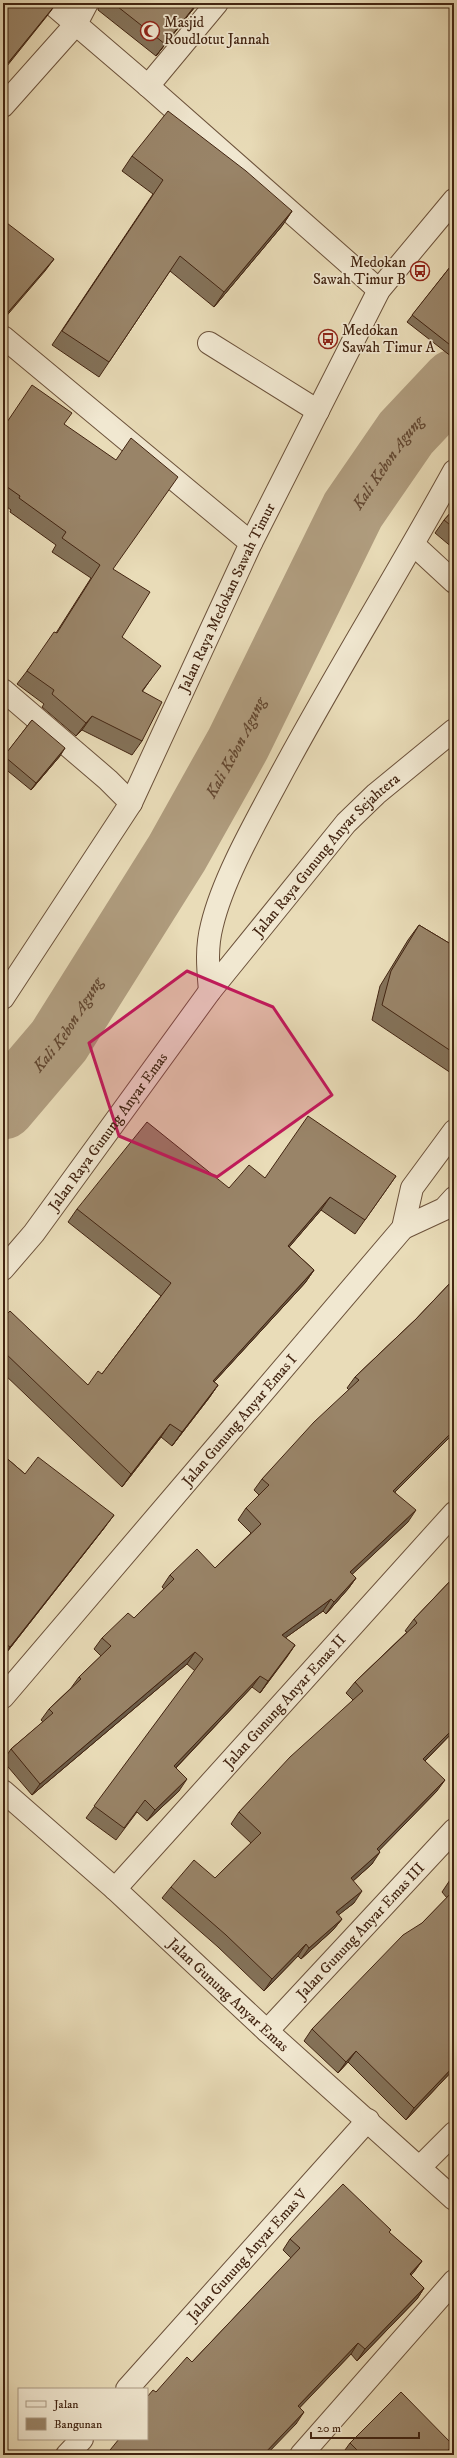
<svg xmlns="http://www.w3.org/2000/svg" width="457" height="2458" font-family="'IM FELL DW Pica',serif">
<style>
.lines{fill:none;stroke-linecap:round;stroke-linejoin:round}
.river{stroke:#b09d7f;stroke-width:65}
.street-casing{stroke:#6c523b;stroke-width:24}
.street{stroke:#f1e8d1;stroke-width:22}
.wall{fill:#847259;stroke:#422411}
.shaded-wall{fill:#6b5c49;stroke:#422411}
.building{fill:#998468;stroke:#422411}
.marked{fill:#c2185b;fill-opacity:0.2;stroke:#c2185b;stroke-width:3;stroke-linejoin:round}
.labels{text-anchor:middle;stroke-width:3.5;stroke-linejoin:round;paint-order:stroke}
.poi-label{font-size:15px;fill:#422411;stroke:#f1e8d1;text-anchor:start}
.street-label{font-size:15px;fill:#422411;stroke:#f1e8d1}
.water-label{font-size:16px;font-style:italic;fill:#634832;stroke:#f1e8d1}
</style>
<rect width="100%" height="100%" fill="#e9dcb8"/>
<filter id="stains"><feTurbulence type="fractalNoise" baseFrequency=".005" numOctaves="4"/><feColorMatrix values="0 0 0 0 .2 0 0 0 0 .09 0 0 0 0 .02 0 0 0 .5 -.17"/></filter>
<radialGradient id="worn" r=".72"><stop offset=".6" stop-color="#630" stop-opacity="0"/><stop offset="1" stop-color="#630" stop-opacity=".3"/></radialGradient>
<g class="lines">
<path class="river" id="s1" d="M3 1107 59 1041 177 853 238 744 353 510 406 433 454 382"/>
<g class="street-casing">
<g id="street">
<path d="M51 3 148 86 379 290"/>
<path d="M148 86 217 3"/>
<path d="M3 106 76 24 87 3"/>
<path d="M3 337 251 543"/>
<path d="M209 343 318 411"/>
<path d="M414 545 454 582"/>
<path d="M3 690 108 780 131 803"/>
<path d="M210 991C208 968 206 948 212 925 223 879 255 823 278 780 334 675 397 575 454 471"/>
<path id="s2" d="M3 998 131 803 251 543 379 290 454 200"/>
<path d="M403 1228 444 1209 454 1198"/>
<path id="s3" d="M3 1269 34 1233 210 991 346 823 376 794 454 730"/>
<path id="s4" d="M3 1697 403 1228 412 1188 454 1131"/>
<path id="s5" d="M3 1791 115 1889 267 2031 454 2199"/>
<path id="s6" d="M115 1889 454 1513"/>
<path id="s7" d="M267 2031 454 1830"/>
<path d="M420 2167 454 2133"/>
<path id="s8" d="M127 2389 368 2120"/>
<path d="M67 2455 82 2439"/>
<path d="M301 2455 454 2281"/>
</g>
</g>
<use href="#street" class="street"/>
</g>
<g class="wall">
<path d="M99 3H198L156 56 98 10Z"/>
<path d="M132 156 292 211 282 226 214 307 170 271 99 377 52 345 153 194 122 171Z"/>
<path d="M454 262V355L452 357 407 322Z"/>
<path d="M64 424 113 569 122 637 151 679 142 692V741L132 755 82 730 76 736 42 707 44 704 17 684 27 671 56 633 91 578 52 552 56 545 10 512 11 510 3 504V427Z"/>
<path d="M454 509V549L435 533 444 520Z"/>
<path d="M32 720 60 756 31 790 3 767V758Z"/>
<path d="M419 925 454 946V1075L372 1020 380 986 408 940Z"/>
<path d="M396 1176 355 1234 321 1210 289 1247 314 1270 305 1283 214 1382 218 1385 209 1398 172 1446 161 1437 122 1487 3 1373V1318L88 1385 102 1374 161 1296 68 1222 77 1209 229 1188 265 1178Z"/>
<path d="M454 1277V1433L395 1492 408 1522 352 1574 356 1578 348 1589 326 1614 323 1611 285 1638 295 1645 260 1693 252 1687 176 1768 179 1791 147 1821 137 1812 116 1840 86 1818 195 1671 187 1664 32 1795 3 1761 11 1749 43 1722 41 1720 49 1709 71 1688 79 1677 101 1656 94 1649 102 1638 134 1618 164 1589 162 1587 170 1575 215 1568 251 1533 238 1520 246 1508 259 1495 254 1490 262 1479 349 1390 347 1388 355 1377 416 1319 453 1280V1279Z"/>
<path d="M3 1455 25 1474 105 1527 3 1657Z"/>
<path d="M454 1577V1731L425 1761 437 1791 378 1851 372 1864 353 1881 354 1903 338 1915 342 1919 333 1930 301 1959 298 1956 264 1991 218 1947 162 1898 171 1887 215 1878 251 1843 231 1824 239 1812 353 1700 346 1693 355 1682 407 1632 405 1631 414 1619Z"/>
<path d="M454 1876V2069L406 2120 348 2062 338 2073 304 2041 312 2029 422 1923 447 1898 442 1892 450 1880Z"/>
<path d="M389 2233 422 2261 411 2275 424 2288 417 2299 357 2361 351 2354 299 2408 296 2424 147 2439 156 2392 192 2362 291 2258 283 2250 290 2239Z"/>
<path d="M350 2443 448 2452 445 2455H349L345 2450Z"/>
</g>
<g class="shaded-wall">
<path d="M197 3H198L156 56 165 44Z"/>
<path d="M56 4 47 16 3 71V69Z"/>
<path d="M292 211 282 226 214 307 224 292Z"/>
<path d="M54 259 45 271 3 320V318Z"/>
<path d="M92 716 82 730 76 736 86 723Z"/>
<path d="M65 748 60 756 31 790 36 783Z"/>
<path d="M330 1197 321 1210 279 1259 288 1246Z"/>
<path d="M314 1270 305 1283 203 1394 213 1381Z"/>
<path d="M218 1385 209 1398 172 1446 182 1432Z"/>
<path d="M170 1424 161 1437 122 1487 131 1474Z"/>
<path d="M454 1430V1433L385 1502 393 1491Z"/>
<path d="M416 1510 408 1522 342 1584 350 1572Z"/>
<path d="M114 1515 105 1527 3 1657 10 1647Z"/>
<path d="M356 1578 348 1589 326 1614 334 1602Z"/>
<path d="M331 1599 323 1611 274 1646 282 1635Z"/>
<path d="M295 1645 287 1657 260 1693 268 1681Z"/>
<path d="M195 1652 187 1664 32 1795 40 1784Z"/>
<path d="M260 1676 252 1687 166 1778 174 1766Z"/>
<path d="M454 1728V1731L415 1771 423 1759Z"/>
<path d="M187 1779 179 1791 147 1821 155 1810Z"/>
<path d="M445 1780 437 1791 369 1861 377 1849Z"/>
<path d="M380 1852 372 1864 343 1890 351 1878Z"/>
<path d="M362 1891 354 1903 327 1924 336 1912Z"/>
<path d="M342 1919 333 1930 301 1959 309 1948Z"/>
<path d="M306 1944 298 1956 264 1991 272 1979Z"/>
<path d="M356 2051 348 2062 338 2073 346 2062Z"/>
<path d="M454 2066V2069L406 2120 414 2108Z"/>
<path d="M422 2261 414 2272 402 2285 410 2274Z"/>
<path d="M424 2288 417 2299 357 2361 365 2349Z"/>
<path d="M358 2343 351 2354 290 2418 298 2406Z"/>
<path d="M304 2412 296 2424 266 2455H263Z"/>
<path d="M453 2445 445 2455H443Z"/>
</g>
<g class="building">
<path d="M3 3H55L56 4 3 69Z"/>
<path d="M113 3H197L165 44Z"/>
<path d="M168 111 246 171 292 211 224 292 180 256 109 362 62 331 163 180 132 156Z"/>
<path d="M3 220 54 259 3 318Z"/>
<path d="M454 262V348L412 315Z"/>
<path d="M32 385 72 413 64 424 116 460 131 438 178 477 113 569 150 592 122 637 161 666 142 691 162 702 142 741 92 716 86 723 52 694 54 690 27 671 54 632 57 633 100 565 62 538 66 532 19 498 20 496 3 484V428Z"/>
<path d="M454 509V528L444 520Z"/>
<path d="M32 720 65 748 36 783 4 756Z"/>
<path d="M419 925 454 946V1053L382 1005 391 971Z"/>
<path d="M308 1116 396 1176 365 1220 330 1197 288 1246 314 1270 213 1381 218 1385 182 1432 170 1424 131 1474 3 1351V1318L10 1311 88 1385 98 1371 102 1374 171 1283 77 1209 147 1122 229 1188 249 1165 265 1178Z"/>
<path d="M454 1279V1430L393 1491 416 1510 350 1572 356 1578 334 1602 331 1599 282 1635 295 1645 268 1681 260 1676 174 1766 187 1779 155 1810 145 1800 124 1828 94 1806 203 1659 195 1652 40 1784 11 1749 53 1713 49 1709 81 1679 79 1677 111 1646 102 1638 128 1613 134 1618 174 1579 170 1575 197 1549 215 1568 261 1524 246 1508 269 1485 262 1479 314 1422 359 1380 355 1377 416 1319Z"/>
<path d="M3 1455 25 1474 38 1457 114 1515 10 1647 3 1642Z"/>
<path d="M454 1577V1728L423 1759 445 1780 377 1849 380 1852 351 1878 362 1891 336 1912 342 1919 309 1948 306 1944 272 1979 226 1935 171 1887 194 1860 215 1878 261 1833 239 1812 290 1757 363 1691 355 1682 417 1623 414 1619Z"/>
<path d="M454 1876V1885L450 1880Z"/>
<path d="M454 1890V2066L414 2108 356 2051 346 2062 312 2029 403 1935 422 1923Z"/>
<path d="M343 2184 391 2230 389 2232 422 2261 410 2274 424 2288 365 2349 358 2343 298 2406 304 2412 263 2455H106L119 2439H147V2397L153 2390 156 2392 187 2357 192 2362 300 2248 290 2239Z"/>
<path d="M401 2392 453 2445 443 2455H362L350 2443Z"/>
</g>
<path class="marked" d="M187 971 273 1007 332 1095 217 1177 119 1136 89 1043Z"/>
<defs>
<g id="mosque-ring" transform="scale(1)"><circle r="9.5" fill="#f1e8d1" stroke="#8f2418" stroke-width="1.5"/><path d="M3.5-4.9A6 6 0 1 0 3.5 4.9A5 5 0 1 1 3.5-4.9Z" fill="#8f2418"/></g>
<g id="bus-ring" transform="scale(1)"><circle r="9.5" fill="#f1e8d1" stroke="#8f2418" stroke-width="1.5"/><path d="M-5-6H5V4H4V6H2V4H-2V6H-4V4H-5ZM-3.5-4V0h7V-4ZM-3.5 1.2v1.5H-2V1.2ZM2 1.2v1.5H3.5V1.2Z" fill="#8f2418"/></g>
</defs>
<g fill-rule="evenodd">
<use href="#mosque-ring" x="150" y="31"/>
<use href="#bus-ring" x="420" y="271"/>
<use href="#bus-ring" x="328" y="339"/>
</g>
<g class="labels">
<g class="poi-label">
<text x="164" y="27">Masjid<tspan x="164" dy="17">Roudlotut Jannah</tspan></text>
<text x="406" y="267" text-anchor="end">Medokan<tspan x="406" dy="17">Sawah Timur B</tspan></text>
<text x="342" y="335">Medokan<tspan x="342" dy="17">Sawah Timur A</tspan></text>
</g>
<g class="street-label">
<text dy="5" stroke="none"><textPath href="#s2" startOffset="460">Jalan Raya Medokan Sawah Timur</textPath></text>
<text dy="5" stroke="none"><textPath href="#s3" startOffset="526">Jalan Raya Gunung Anyar Sejahtera</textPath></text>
<text dy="5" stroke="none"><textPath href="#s3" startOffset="173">Jalan Raya Gunung Anyar Emas</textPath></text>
<text dy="5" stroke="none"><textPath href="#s4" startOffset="364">Jalan Gunung Anyar Emas I</textPath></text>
<text dy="5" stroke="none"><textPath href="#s6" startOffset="253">Jalan Gunung Anyar Emas II</textPath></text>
<text dy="5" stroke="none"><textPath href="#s7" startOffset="137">Jalan Gunung Anyar Emas III</textPath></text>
<text dy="5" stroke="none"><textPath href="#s5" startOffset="304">Jalan Gunung Anyar Emas</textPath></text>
<text dy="5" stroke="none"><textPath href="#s8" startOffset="180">Jalan Gunung Anyar Emas V</textPath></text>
</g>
<g class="water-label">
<text dy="6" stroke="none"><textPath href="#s1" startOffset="753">Kali Kebon Agung</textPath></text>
<text dy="6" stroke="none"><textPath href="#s1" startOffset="429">Kali Kebon Agung</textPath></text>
<text dy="6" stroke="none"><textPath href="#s1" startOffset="105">Kali Kebon Agung</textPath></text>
</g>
</g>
<rect width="457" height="2458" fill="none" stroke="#e9dcb8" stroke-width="16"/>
<rect x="4" y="4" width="449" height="2450" fill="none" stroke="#422411" stroke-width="2"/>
<rect x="8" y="8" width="441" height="2442" fill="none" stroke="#422411"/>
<rect x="18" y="2388" width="130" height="52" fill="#f1e8d1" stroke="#ab9a84"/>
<rect x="26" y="2401" width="20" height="6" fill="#f1e8d1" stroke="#ab9a84"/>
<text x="54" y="2408" font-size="12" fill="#422411">Jalan</text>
<rect x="26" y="2418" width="20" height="12" fill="#998468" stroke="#ab9a84"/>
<text x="54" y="2428" font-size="12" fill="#422411">Bangunan</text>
<path d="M311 2432v6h108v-6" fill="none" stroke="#422411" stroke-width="2"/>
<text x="317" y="2432" font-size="12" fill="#422411" stroke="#f1e8d1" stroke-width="3" paint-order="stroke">20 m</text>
<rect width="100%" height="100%" filter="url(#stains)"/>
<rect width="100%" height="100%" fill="url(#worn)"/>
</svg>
